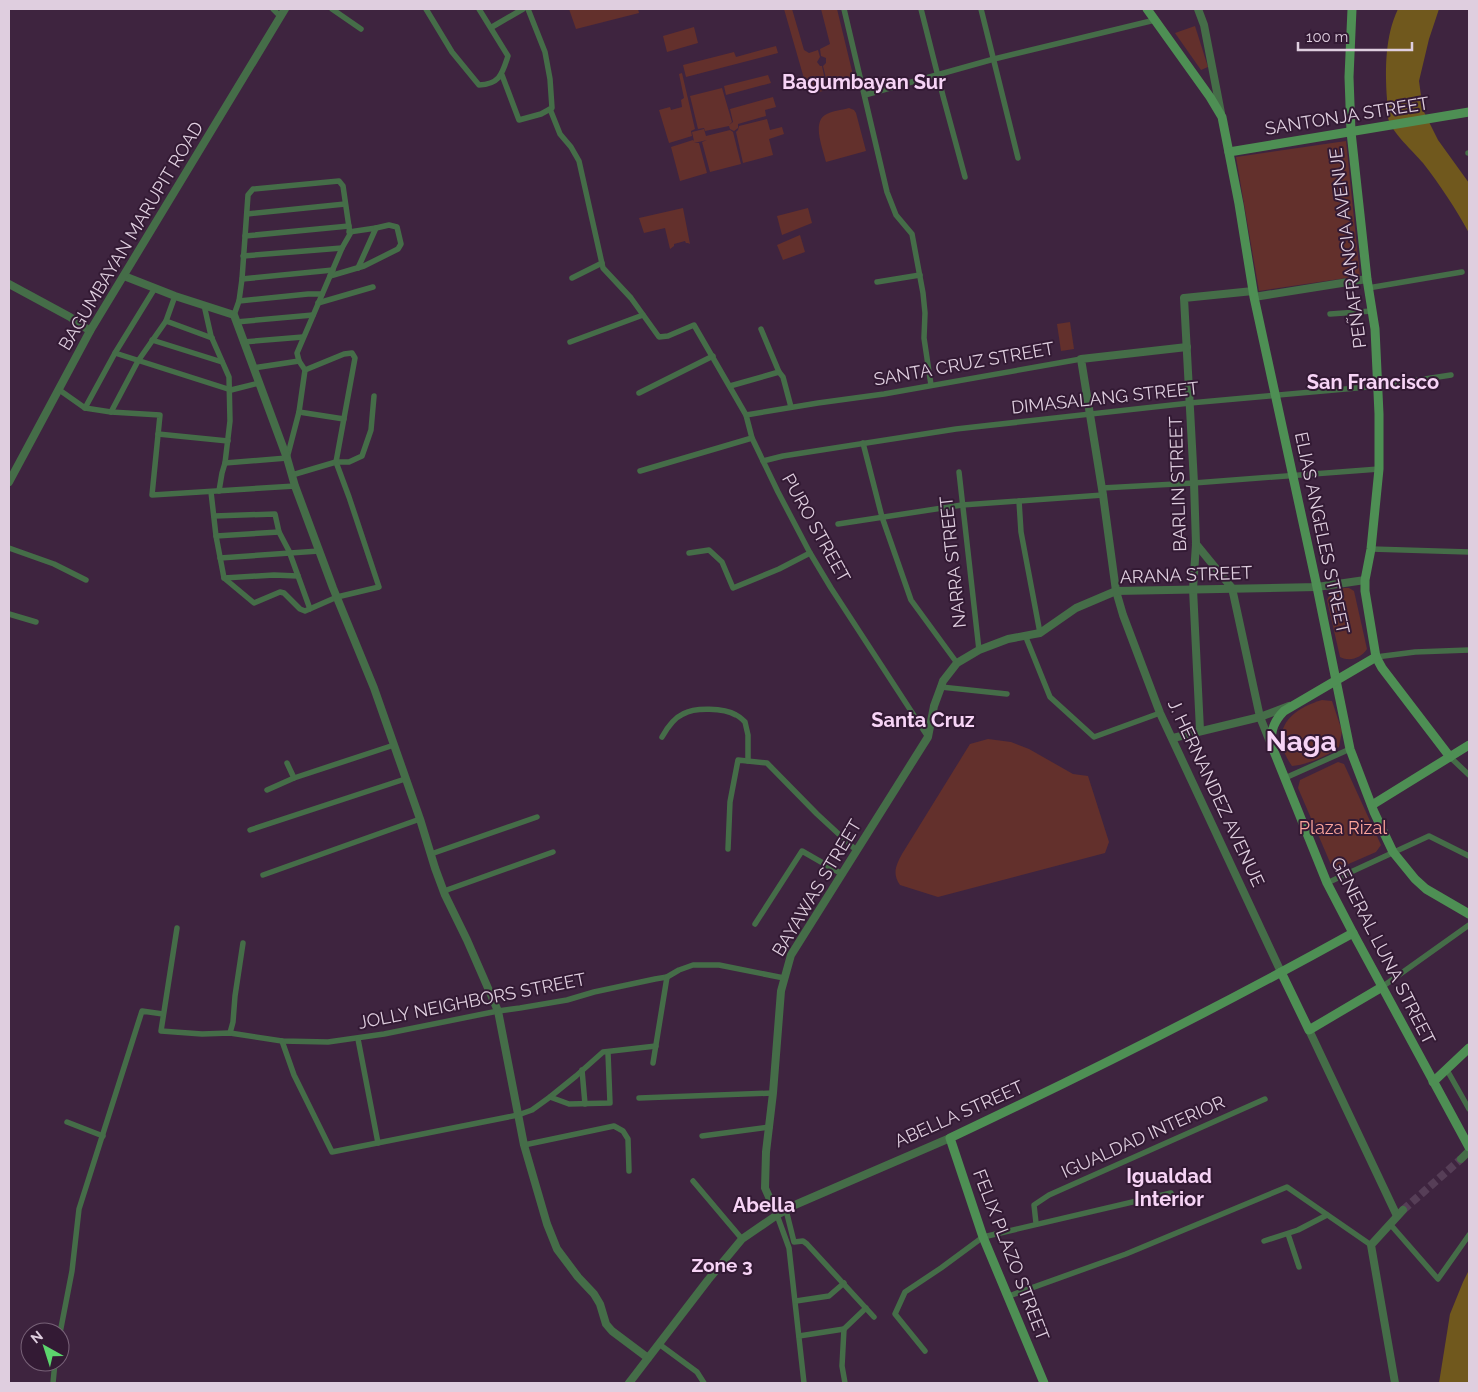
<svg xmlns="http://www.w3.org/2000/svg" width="1478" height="1392" font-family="Raleway,sans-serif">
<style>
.green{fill:#63302c}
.water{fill:#70581d}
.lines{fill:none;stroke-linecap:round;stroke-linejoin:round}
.tertiary-tunnel{stroke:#563e57;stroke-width:8;stroke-dasharray:8 4;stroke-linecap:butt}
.minor{stroke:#456d48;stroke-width:5.5}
.tertiary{stroke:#456d48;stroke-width:8}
.secondary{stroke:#4e8f54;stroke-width:9}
.labels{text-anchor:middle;stroke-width:4;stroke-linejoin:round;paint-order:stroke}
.street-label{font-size:18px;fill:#dfcedf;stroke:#331a34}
.park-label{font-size:18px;fill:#fda59c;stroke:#331a34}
.neighbourhood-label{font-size:19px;font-weight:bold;fill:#f7d4f6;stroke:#331a34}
.quarter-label{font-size:20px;font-weight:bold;fill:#f7d4f6;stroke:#331a34}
.town-label{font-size:28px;font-weight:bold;fill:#f7d4f6;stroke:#331a34}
</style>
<rect width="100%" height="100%" fill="#3e243f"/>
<g class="green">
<path d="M569 9H638L639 13 576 29Z"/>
<path d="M784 9H792L804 50 809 53 818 50 820 57 817 62 820 66H822L827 90 815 93 807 89Z"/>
<path d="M821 9H837L853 75 850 82 829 90 823 66 826 63V58L821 56 820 49 830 44Z"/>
<path d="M1195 26 1208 67 1201 70 1175 33Z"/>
<path d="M694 27 698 43 667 52 663 36Z"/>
<path d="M776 46 778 53 686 77 683 65 734 52 736 57Z"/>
<path d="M682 73 695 129 691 131 692 136 669 143 659 110 670 107 671 110 682 107 681 100 684 98 679 74Z"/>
<path d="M768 75 771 83 726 95 724 86Z"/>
<path d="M722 88 732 122 729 125 733 122 730 109 773 97 776 107 765 110 766 116 738 124V128L734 131 730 129 729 126 705 131 704 128 698 129 690 96Z"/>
<path d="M849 108 854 110 856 113 866 151 826 162C823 149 812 123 825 115 831 111 842 110 849 108Z"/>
<path d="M767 119 770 130 782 127 784 134 769 139 773 155 743 163 736 132 738 130 739 126Z"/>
<path d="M704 129 706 136 730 130 733 132 741 164 710 172 702 142 707 140 694 143H699L707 173 680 181 671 147 693 140 694 141 692 132Z"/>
<path d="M1346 141 1360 276 1259 291 1236 157Z"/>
<path d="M683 208 690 244 688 243H686L685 241 674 244V246L670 249 665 228 644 233 639 218Z"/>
<path d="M808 208 812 223 782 235 777 216Z"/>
<path d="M800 235 805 252 783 260 777 245Z"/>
<path d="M1070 322 1074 349 1061 351 1057 324Z"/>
<path d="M1344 588H1349L1354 591 1367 649C1361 658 1350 662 1340 657L1327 600C1331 592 1336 590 1344 588Z"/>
<path d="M1322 700 1332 701 1342 731 1339 747C1328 756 1306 765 1292 766 1268 732 1288 710 1322 700Z"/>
<path d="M988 739 1011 742 1029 749 1073 774 1088 776 1109 842 1105 853 938 897 900 885C892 874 896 865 902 854L970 744Z"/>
<path d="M1338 762 1344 764 1381 845 1376 852 1337 869 1332 867 1298 788 1300 780Z"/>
</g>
<g class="water">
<path d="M1398 9H1439L1429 39 1419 81 1423 110 1438 140 1469 183V233C1456 209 1440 185 1423 163 1413 151 1392 133 1388 118 1386 112 1387 105 1387 99 1385 69 1385 36 1398 9Z"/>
<path d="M1469 1270V1383H1439L1450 1314 1463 1282Z"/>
</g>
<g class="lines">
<path class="tertiary-tunnel" d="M1403 1210 1461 1159"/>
<g class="minor">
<path d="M273 9 280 16"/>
<path d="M332 9 361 29"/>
<path d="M426 9 452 52 479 85C500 84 502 74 508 56L479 9"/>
<path d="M844 9 887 192 896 215 912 234 923 293 925 313 924 338 931 385"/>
<path d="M921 9 943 96 965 177"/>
<path d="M981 9 1018 158"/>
<path d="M492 27 523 9"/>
<path d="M502 75 519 120 541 114 552 108 550 79 545 52 528 9"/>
<path d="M865 95 994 59 1155 20"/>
<path d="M550 109 560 134 571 147 579 161 603 268 631 298 659 337 668 336 694 325 746 415 752 438 778 492 810 553 831 588 928 737"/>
<path d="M1468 153H1469"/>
<path d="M247 214 345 204"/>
<path d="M349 232 376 228 358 268"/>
<path d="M245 236 349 226"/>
<path d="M243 256 342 248"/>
<path d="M330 276 364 266 398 249 401 244 397 227 389 225 376 228"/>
<path d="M572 278 602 263"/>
<path d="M242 279 333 270"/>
<path d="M877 282 920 275"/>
<path d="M1368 288 1462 272"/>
<path d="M239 301 308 294H322"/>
<path d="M318 303 373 287"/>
<path d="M204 305 211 336 229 377 230 421 225 463 222 473 219 491"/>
<path d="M1330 314 1372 311"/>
<path d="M166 321 212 338"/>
<path d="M236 322 313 315"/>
<path d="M152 340 222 362"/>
<path d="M243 342 303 337"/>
<path d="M570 342 643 315"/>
<path d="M115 353 231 390 259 383"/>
<path d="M253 368 299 361"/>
<path d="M305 370 299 412 344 419"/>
<path d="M779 372 783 377 791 407"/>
<path d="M730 386 779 372 761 329"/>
<path d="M58 389 85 408 111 412 160 415 152 495 295 486"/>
<path d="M639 393 713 356"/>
<path d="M85 408 115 353 155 288"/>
<path d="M111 412 138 361 166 321 175 296"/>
<path d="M746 415 818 403 884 394 1081 359"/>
<path d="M158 434 228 441"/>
<path d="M863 443 882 517 911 600 957 663"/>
<path d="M763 461 783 456 956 429 1190 403 1379 386 1451 375"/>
<path d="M225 463 287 458 299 412"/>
<path d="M640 471 752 438"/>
<path d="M959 472 979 650"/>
<path d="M292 475 336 462H349L362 456 371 430 374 396"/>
<path d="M1102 488 1194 483 1379 469"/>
<path d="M211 492 216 536 224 578 254 603 280 592 284 593 300 609 305 611 337 597 379 587 349 497 336 462 355 358 352 353 344 354 305 370 299 361 297 353 342 248 350 234 343 186 339 181 253 189 248 195 242 279 239 301 234 315"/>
<path d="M1019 501 1021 532 1040 633"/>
<path d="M214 516 275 514 279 532 289 551 310 609"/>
<path d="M838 524 962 505 1103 495"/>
<path d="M216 536 279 532"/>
<path d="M9 548 54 564 86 580"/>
<path d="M1371 549 1469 552"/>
<path d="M689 553 709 550 722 562 733 588 779 569 810 553"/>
<path d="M220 558 319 551"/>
<path d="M224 578 274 575 298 576"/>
<path d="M9 614 36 622"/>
<path d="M1025 635 1050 697 1094 737 1160 713"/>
<path d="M1376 657 1415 652 1469 650"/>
<path d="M941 687 1007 694"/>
<path d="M662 737C667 728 674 718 683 714 695 707 724 708 736 715 739 716 742 719 745 722L748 735V761"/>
<path d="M1450 757 1469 775"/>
<path d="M287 763 294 778"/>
<path d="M1285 778 1350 749"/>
<path d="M267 790 294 778 394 745"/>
<path d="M250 830 405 779"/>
<path d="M728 849 730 802 738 760 767 763 817 814 856 850"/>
<path d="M431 854 537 817"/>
<path d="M263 875 420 819"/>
<path d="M1327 883 1429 836 1469 856"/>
<path d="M444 891 553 852"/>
<path d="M755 924 802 851 842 874"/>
<path d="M177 928 161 1031 202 1034 230 1033 282 1041 328 1042 384 1034 498 1011 520 1008 567 1000 594 992 655 979 667 977 679 970 693 965H719L784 978"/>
<path d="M1382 987 1469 925"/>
<path d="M230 1033 233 1022 235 996 243 943"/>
<path d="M358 1039 378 1143"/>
<path d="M282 1041 294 1075 332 1152 518 1115 532 1110 550 1097 576 1076 603 1052 656 1046"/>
<path d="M653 1063 667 977"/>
<path d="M582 1070 585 1104"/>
<path d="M1447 1070 1469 1109"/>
<path d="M550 1097 569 1104 610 1103 608 1053"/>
<path d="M639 1098 773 1093"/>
<path d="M67 1122 103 1136"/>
<path d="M702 1136 770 1127"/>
<path d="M524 1145 614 1126 623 1131 628 1139 629 1171"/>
<path d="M693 1181 742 1239"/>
<path d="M786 1210 794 1242 803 1241 807 1244 874 1317"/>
<path d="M777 1215 789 1248 804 1383"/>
<path d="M1036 1223 1034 1205 1049 1195 1265 1099"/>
<path d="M1390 1224 1438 1279 1469 1235"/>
<path d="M1288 1234 1299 1267"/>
<path d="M1264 1241 1298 1230 1327 1215"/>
<path d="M1009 1296 1126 1254 1287 1187 1371 1245"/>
<path d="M796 1301 829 1296 844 1283"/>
<path d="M60 1333 72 1271 79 1209 142 1011 163 1014"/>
<path d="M799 1336 844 1329"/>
<path d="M659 1344 697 1372 704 1383"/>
<path d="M925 1351 895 1314 905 1292 941 1268 983 1237 1171 1193"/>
<path d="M53 1383 55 1362"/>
<path d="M845 1383 842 1366 844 1329 866 1308"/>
</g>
<g class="tertiary">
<path d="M1198 9 1204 25 1221 113"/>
<path d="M124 276 175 296 234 315 287 458 295 486 333 588 374 688 420 819 435 868 445 895 467 940 498 1011 524 1145 547 1224 557 1249 578 1277 594 1294 600 1304 606 1324 612 1331 648 1358"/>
<path d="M9 284 70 317 90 331"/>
<path d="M1254 297 1367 279"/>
<path d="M1187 347 1081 359 1103 495 1116 591 1123 615 1160 713 1281 972"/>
<path d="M9 482 90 331 285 9"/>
<path d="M1196 544 1232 588 1260 717 1270 742"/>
<path d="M1200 730 1193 589 1196 544 1194 483 1184 298 1253 291"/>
<path d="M1173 738 1260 717 1289 706"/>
<path d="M1309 1030 1397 1216"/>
<path d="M1461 1159 1469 1151"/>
<path d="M777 1215 765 1188 766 1152 773 1093 781 991 791 955 928 737 934 706 941 687 943 681 957 663 979 650 1008 639 1040 633 1076 608 1116 591 1317 587 1365 580"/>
<path d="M629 1383 708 1280 742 1239 777 1215 797 1204 950 1138"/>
<path d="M1395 1383 1371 1245 1403 1210"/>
</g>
<g class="secondary">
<path d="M1147 9 1210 97 1222 117 1239 204 1254 297 1317 587 1350 749 1374 812 1393 852 1415 879 1426 889 1469 914"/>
<path d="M1352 9 1349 77 1351 132 1367 279 1375 329 1379 414V469L1371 549 1365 580V591L1376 657 1382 668 1450 757"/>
<path d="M1229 152 1469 112"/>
<path d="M1376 657 1284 711C1274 721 1271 730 1271 744L1327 883 1353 933 1469 1147"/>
<path d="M1372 805 1469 745"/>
<path d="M1281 972 1309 1030 1382 987"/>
<path d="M1433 1082 1469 1048"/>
<path d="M1044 1383 983 1237 950 1138C1086 1074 1221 1006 1353 933"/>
</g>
</g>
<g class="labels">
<g class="street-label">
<text transform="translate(1347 116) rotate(-9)" y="6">SANTONJA STREET</text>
<text transform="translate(131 236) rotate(-59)" y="6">BAGUMBAYAN MARUPIT ROAD</text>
<text transform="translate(1348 248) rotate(-97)" y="6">PEÑAFRANCIA AVENUE</text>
<text transform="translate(964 364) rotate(-10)" y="6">SANTA CRUZ STREET</text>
<text transform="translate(1105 398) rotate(-6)" y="6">DIMASALANG STREET</text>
<text transform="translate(1178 484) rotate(-92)" y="6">BARLIN STREET</text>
<text transform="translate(816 528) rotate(61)" y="6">PURO STREET</text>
<text transform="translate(1322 533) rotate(78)" y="6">ELIAS ANGELES STREET</text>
<text transform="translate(953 562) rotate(-96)" y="6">NARRA STREET</text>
<text transform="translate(1186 575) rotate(-2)" y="6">ARANA STREET</text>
<text transform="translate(1216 793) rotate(65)" y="6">J. HERNANDEZ AVENUE</text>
<text transform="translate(817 888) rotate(-59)" y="6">BAYAWAS STREET</text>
<text transform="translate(1383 951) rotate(63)" y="6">GENERAL LUNA STREET</text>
<text transform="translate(472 1001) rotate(-11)" y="6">JOLLY NEIGHBORS STREET</text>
<text transform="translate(959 1114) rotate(-24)" y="6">ABELLA STREET</text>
<text transform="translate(1143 1137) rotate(-24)" y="6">IGUALDAD INTERIOR</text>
<text transform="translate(1011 1255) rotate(69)" y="6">FELIX PLAZO STREET</text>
</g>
<g class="park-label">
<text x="1343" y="834">Plaza Rizal</text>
</g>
<g class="neighbourhood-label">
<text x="722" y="1272">Zone 3</text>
</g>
<g class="quarter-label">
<text x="864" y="89">Bagumbayan Sur</text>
<text x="1373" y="389">San Francisco</text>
<text x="923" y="727">Santa Cruz</text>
<text x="1169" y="1183">Igualdad<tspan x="1169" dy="23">Interior</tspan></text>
<text x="764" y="1212">Abella</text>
</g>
<g class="town-label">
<text x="1301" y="751">Naga</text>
</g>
</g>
<rect width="1478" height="1392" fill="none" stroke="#dfcedf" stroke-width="20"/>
<g transform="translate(45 1347) rotate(321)"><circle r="24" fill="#331a34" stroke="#786278"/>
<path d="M0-4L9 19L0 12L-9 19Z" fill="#5cd56d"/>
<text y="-8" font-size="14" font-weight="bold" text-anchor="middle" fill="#dfcedf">N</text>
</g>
<path d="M1298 42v8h114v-8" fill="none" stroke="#dfcedf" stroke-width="2.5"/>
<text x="1306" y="42" font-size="15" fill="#dfcedf" stroke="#331a34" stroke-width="4" paint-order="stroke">100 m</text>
</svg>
